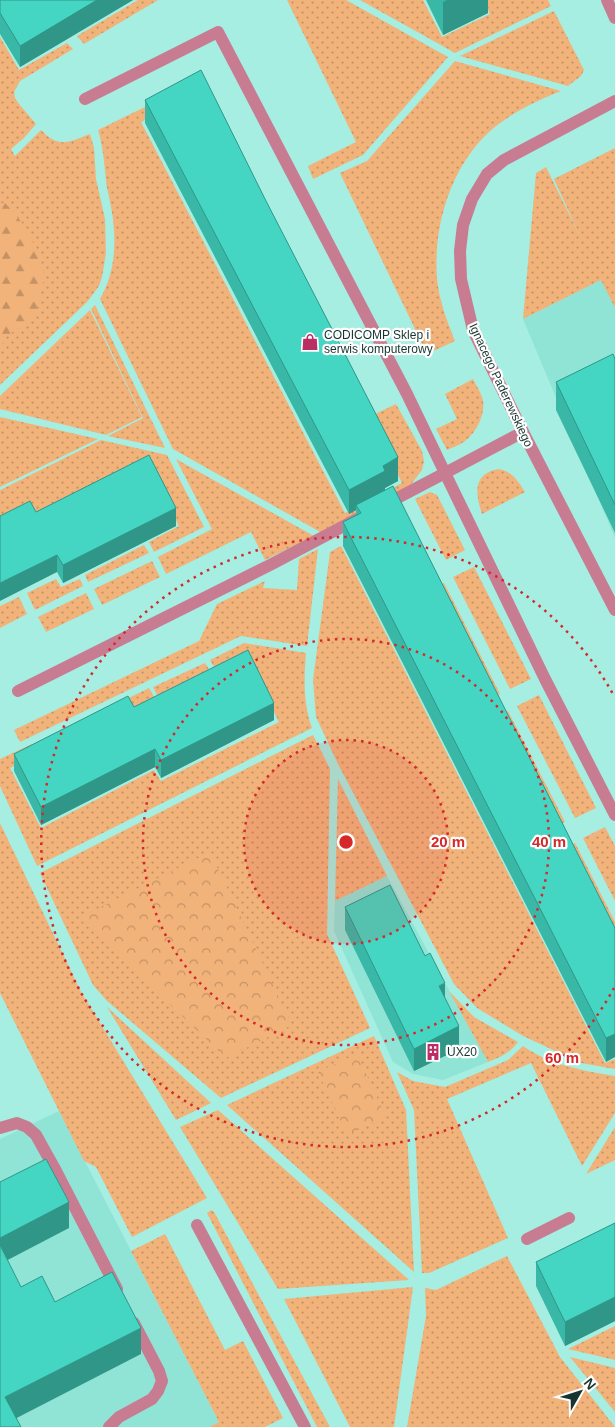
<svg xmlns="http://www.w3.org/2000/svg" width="615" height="1427" font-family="Arial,sans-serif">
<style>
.built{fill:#90e4d6}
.grass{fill:url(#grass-dots)}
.forest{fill:url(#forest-firs)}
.park{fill:url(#park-crowns)}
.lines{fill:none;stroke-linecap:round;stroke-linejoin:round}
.minor{stroke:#c87c91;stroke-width:12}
.wall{fill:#3ab8a7}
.shaded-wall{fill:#309688}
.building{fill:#44d6c2;stroke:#309688}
.ring{fill:none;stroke:#d62828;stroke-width:2.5;stroke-dasharray:2.5 5}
.labels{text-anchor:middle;stroke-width:4.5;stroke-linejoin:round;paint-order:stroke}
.poi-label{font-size:12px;fill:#173530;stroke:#fefefe;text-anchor:start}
.street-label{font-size:12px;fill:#173530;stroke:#fefefe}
.centre{fill:#d62828;stroke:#fefefe;stroke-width:2.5}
.ring-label{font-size:15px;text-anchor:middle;font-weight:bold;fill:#d62828;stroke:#fefefe;stroke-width:4.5;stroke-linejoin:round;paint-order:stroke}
</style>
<defs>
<pattern id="grass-dots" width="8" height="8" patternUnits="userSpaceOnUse" patternTransform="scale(1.25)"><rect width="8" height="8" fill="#f2b37b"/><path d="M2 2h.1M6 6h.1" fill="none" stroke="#c39265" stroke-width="1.8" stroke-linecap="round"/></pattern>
<pattern id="forest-firs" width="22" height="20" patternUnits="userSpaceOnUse" patternTransform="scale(1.25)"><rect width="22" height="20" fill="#f2b37b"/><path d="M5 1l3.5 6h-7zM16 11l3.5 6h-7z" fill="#c39265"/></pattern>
<pattern id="park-crowns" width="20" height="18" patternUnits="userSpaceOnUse" patternTransform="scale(1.25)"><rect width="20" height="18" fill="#f2b37b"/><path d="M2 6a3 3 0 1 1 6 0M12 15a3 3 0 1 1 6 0" fill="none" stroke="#c39265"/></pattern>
</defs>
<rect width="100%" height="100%" fill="#a5eee1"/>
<g class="built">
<path d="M615 148V538L523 319 601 280 554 179Z"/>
<path d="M387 876 488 1062 443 1080 413 1074 393 1062 334 931 335 901Z"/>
<path d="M59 1111 219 1422 209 1427H0V1139Z"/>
</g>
<g class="grass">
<path d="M138 0H158L84 44 77 36Z"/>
<path d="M287 0H346L448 57 363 155 313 179 308 166 356 142Z"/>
<path d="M360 0H423L442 37 490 14 484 0H548L551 6 455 53Z"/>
<path d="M554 11 584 70 581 76 568 86 460 56Z"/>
<path d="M0 37 19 70 67 43 73 49 20 81 14 92 15 98 19 104 36 124 24 138 11 149 15 156 41 130C59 149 69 142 90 134L94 148 96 179 105 219 106 253 102 277 99 286 87 302 0 385Z"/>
<path d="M455 61 561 91C536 101 509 114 489 132 450 168 433 227 437 279 439 300 447 321 455 341L427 354 340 173 367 161Z"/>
<path d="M204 78 202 91 141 122 345 513 402 483 369 417 396 404 422 451 424 461 422 470 409 487 322 533 173 449 100 299C117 270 117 234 110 202 109 194 106 187 106 179 104 162 103 146 98 130Z"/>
<path d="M615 148V308L601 280 523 319 536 173 546 167 579 234 554 179Z"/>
<path d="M95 305 165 448 108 436 143 418 91 309Z"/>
<path d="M90 310 142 417 106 435 0 409V396Z"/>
<path d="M473 379C476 385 480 391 482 397 487 412 477 432 465 441 460 445 453 447 447 450L436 429 457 419 445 394Z"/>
<path d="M0 417 98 439 0 487Z"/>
<path d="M101 440 167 455 204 527 154 552 149 542 179 526 150 469 0 530V490Z"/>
<path d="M176 459 314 536 265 560 251 532 166 574 158 557 212 529Z"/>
<path d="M498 469C512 471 518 481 525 492L482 514C475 493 473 474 498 469Z"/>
<path d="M430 492 437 495 465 550 446 560 415 499Z"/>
<path d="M144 545 149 553 88 582 85 575Z"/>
<path d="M341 546 605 1063 615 1059V1069L581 1063 523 1036 477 1008 454 984 338 764 316 717 313 680 330 552Z"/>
<path d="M318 549 307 646 241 636 20 742 14 730 199 641 217 604 265 581 263 588 297 590 299 559Z"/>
<path d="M152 561 160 577 102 605 94 589Z"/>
<path d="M474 567 531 679 510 689 453 577Z"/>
<path d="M56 579 61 587 80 579 83 586 35 610 27 593Z"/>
<path d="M444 583 500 694 489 699 433 588Z"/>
<path d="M86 593 94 609 46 632 38 617Z"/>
<path d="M19 597 27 614 0 628V606Z"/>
<path d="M244 643 306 653C304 678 303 704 312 728L37 866 0 786V759L32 744 37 755 10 768 41 828 154 770 161 781 279 722 249 663 220 677 210 660Z"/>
<path d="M205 663 216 680 163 707 153 687Z"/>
<path d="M149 688 161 709 94 715Z"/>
<path d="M539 695 596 808 575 818 517 706Z"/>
<path d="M508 711 565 822 554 827 498 716Z"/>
<path d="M313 735 330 769 327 934 370 1028 221 1098 107 1001 93 985 40 873Z"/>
<path d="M338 779 387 876 335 901Z"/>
<path d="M0 823 81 992 207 1198 132 1237 96 1167 84 1161 0 993Z"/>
<path d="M605 827 615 846V901L583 838Z"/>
<path d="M575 843 615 922V948L564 848Z"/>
<path d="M449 991 474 1017 518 1042C510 1053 500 1057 488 1062Z"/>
<path d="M107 1007 211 1103 176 1120Z"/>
<path d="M374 1036 406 1110 414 1272 227 1105Z"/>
<path d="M523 1046C550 1065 584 1071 615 1076V1113L582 1166 531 1063 447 1099 508 1238 429 1273H422L414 1110 397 1072 413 1081 445 1087 508 1060Z"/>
<path d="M218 1110 409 1280 278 1289 180 1127Z"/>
<path d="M615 1127V1160L586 1174Z"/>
<path d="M211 1210 214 1212 330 1427H317L207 1213Z"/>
<path d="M165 1234 225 1350 243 1341 283 1418 265 1427H209L219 1422 131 1251Z"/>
<path d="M507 1256 560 1357 615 1427H407L426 1316 425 1288 436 1290Z"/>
<path d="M413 1287 394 1427H350L284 1299Z"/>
<path d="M615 1326V1360L568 1349Z"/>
<path d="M570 1357 615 1368V1412Z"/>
</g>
<path class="forest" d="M0 203H5L16 215 28 231 43 266 44 278 37 308 30 320 7 336 0 348Z"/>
<g class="park">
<path d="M210 852 292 1025 226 1058 79 918Z"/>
<path d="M357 1054 386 1117 347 1135 318 1072Z"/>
</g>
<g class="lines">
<g class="minor">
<path d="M607 0 615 18"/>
<path d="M85 99 218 32 407 394 445 473 384 505"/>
<path d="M615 101 504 160 487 174 472 199 463 225 460 251 461 279 473 330 523 432 615 610"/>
<path d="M523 432 445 473 545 679 615 815"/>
<path d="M18 691 272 564 357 519"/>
<path d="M0 1128 17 1123 27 1127 36 1135 56 1171 117 1289"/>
<path d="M197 1225 305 1427"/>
<path d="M527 1239 569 1218"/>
<path d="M109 1427 119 1417 152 1399 158 1391 162 1381 159 1371 134 1323"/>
</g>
</g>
<g class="wall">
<path d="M0 0H133L20 67 0 34Z"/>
<path d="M426 0H488V13L443 35Z"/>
<path d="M145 100 398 481 385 488V490L615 928 606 1062 343 546V522L356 515V510L349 514 145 123Z"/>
<path d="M615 359V533L556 410V382Z"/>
<path d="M36 512 176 526 63 583 57 572Z"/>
<path d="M134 707 274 720 161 778 155 767 41 825 14 771V754Z"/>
<path d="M345 907 445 997 459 1049 414 1071 345 930Z"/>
<path d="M615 1223V1321L565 1346 536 1286V1262Z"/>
</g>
<g class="shaded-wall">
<path d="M97 0H133L20 67V46Z"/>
<path d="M447 0H488V13L443 35V2Z"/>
<path d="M398 457V481L385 488V495L356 505V510L349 514V490L383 466Z"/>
<path d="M176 508V526L63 583V565Z"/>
<path d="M57 555V572L0 601V583Z"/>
<path d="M274 703V720L161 778V760Z"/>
<path d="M155 749V767L41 825V807Z"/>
<path d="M445 983V1005L439 986Z"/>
<path d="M459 1026V1049L414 1071V1049Z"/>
<path d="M615 1034V1057L606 1062V1038Z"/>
<path d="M69 1202V1228L0 1264V1238Z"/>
<path d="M615 1297V1321L565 1346V1322Z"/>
<path d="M141 1328V1354L5 1424V1397Z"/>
</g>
<g class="building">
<path d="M0 0H97L20 46 0 13Z"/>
<path d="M201 70 265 199 398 457 383 466 385 471 349 490 145 100Z"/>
<path d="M613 354 615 359V505L556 382Z"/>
<path d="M149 455 176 508 63 565 57 555 0 583V516L30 501 36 512Z"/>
<path d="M393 486 615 928V1034L606 1038 343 522 361 513 356 505Z"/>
<path d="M248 650 274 703 161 760 155 749 41 807 14 754 128 696 134 707Z"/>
<path d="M390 885 425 956 430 953 445 983 439 986 459 1026 414 1049 345 907Z"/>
<path d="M46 1159 69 1202 0 1238V1182Z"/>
<path d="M615 1223V1297L565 1322 536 1262Z"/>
<path d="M0 1245 21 1287 42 1276 55 1302 112 1272 141 1328 5 1397 21 1427H0Z"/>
</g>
<circle cx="346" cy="842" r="102" fill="#d62828" fill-opacity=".12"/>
<g class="ring">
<circle cx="346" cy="842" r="102"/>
<circle cx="346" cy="842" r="203"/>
<path d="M614 988A305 305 0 1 1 614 696"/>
</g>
<defs>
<g id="shop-bare" transform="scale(1.35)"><path d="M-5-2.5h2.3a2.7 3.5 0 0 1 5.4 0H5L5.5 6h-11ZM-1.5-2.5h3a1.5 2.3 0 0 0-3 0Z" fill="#ba2e64" stroke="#fefefe" stroke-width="2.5" paint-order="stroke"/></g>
<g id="building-bare" transform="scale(1.35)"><path d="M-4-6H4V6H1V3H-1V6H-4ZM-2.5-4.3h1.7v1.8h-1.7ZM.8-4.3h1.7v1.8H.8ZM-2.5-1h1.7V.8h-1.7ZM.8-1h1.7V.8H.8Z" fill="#ba2e64" stroke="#fefefe" stroke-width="2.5" paint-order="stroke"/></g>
</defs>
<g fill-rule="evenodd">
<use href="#shop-bare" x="310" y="342"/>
<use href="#building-bare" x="433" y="1052"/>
</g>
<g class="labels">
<g class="poi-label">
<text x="324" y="339">CODICOMP Sklep i<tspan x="324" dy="14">serwis komputerowy</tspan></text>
<text x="447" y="1056">UX20</text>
</g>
<g class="street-label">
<text transform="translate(501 385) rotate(65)" y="4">Ignacego Paderewskiego</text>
</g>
</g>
<circle cx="346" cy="842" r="8" class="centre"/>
<g class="ring-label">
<text x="448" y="847">20 m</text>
<text x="549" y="847">40 m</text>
<text x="562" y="1063">60 m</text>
</g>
<g transform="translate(580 1392) rotate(51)" stroke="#fefefe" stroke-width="4" paint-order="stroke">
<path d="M0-4L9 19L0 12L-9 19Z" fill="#173530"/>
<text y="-8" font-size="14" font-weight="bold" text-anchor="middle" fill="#173530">N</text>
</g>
</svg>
